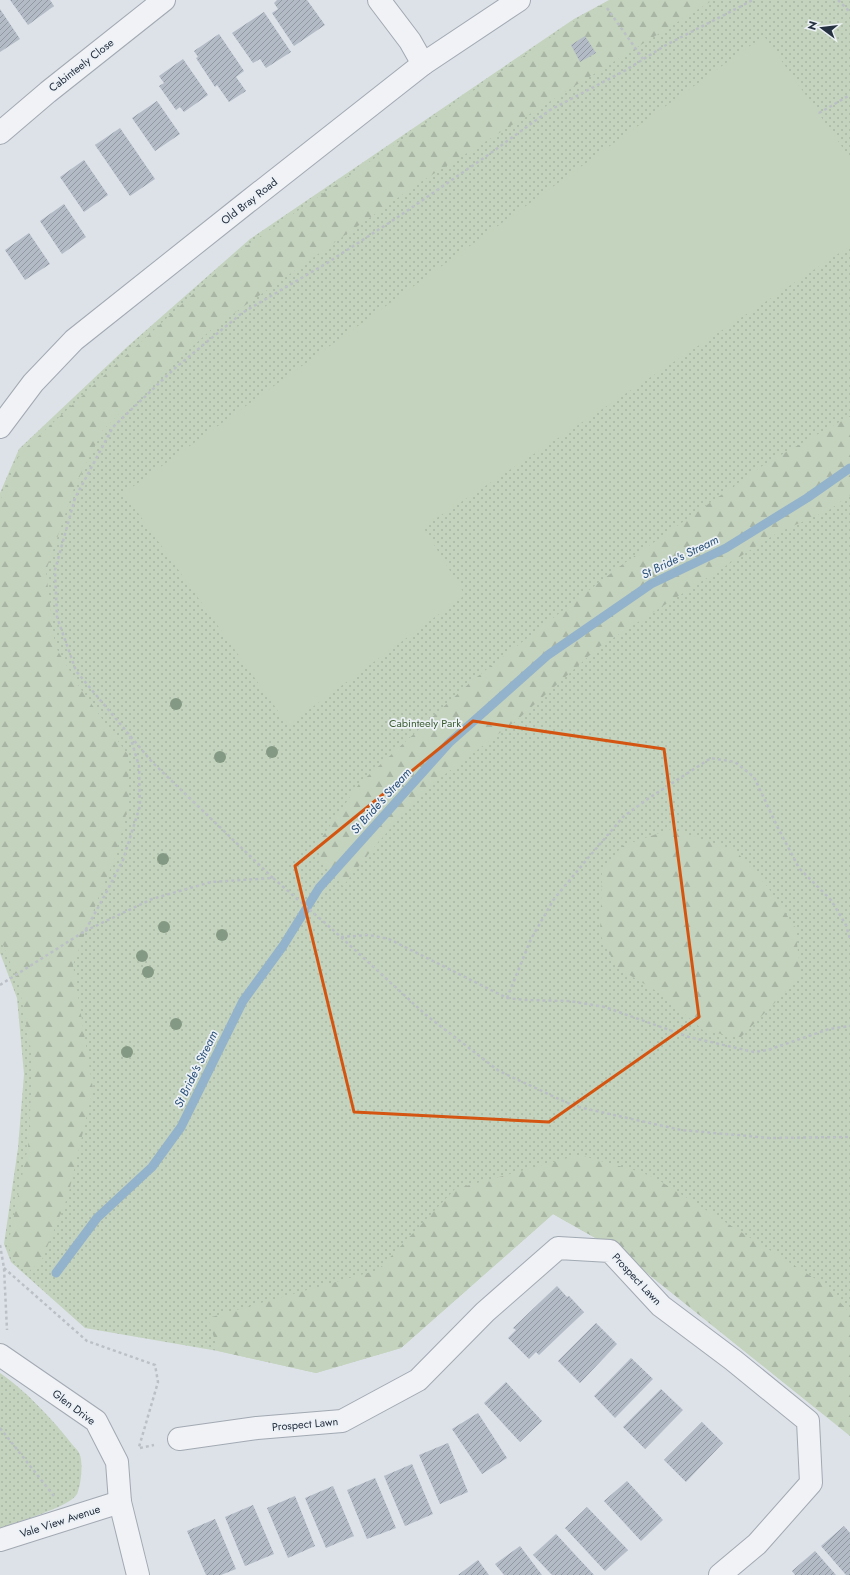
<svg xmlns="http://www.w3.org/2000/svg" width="850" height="1575" font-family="Jost,sans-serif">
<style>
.grass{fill:url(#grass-dots)}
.forest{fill:url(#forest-firs)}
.garden{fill:#c4d3bd}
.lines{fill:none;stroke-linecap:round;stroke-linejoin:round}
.stream{stroke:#93b2cc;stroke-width:9}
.building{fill:url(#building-hatch)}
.minor-casing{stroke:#a2a9b2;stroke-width:24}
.path{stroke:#bbc0c7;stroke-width:2.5;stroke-dasharray:3 3;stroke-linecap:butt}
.minor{stroke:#f0f2f6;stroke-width:22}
.tree{fill:#849983}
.marked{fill:none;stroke:#d45511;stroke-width:3;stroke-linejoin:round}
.labels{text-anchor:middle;stroke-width:3.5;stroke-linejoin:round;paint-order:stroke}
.street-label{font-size:11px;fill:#253040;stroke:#ecf1f6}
.park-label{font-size:11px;fill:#3b5d31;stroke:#ecf1f6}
.water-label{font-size:12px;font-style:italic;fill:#2b5178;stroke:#ecf1f6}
</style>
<defs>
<pattern id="grass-dots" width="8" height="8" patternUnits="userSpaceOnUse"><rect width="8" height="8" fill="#c4d3bd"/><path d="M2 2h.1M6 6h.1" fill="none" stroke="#a8b5a4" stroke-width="1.8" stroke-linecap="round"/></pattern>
<pattern id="forest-firs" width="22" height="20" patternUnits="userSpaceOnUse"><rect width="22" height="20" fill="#c4d3bd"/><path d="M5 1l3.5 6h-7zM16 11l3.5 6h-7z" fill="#a8b5a4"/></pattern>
<pattern id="building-hatch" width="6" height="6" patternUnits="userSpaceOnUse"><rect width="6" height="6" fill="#b3bbc6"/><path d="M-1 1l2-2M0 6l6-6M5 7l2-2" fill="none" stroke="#9198a2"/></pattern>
</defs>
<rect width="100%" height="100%" fill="#dde2e8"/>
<g class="grass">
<path d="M609 0H850V1431L822 1413 622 1253 553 1214 401 1348 316 1373 218 1351 85 1328 11 1262 4 1244 18 1148 24 1074 17 998 0 953V493L19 449 127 347 250 239 574 19Z"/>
<path d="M0 1373C24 1389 53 1420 71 1443 74 1447 79 1451 80 1455 83 1464 81 1486 77 1494 70 1507 16 1522 0 1528Z"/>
</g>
<g class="forest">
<path d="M611 0H713L419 183 213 328 147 387 103 430 74 488 46 571 55 646 80 688 128 755 129 803 115 858 99 896 73 965 93 1089 68 1196 41 1262 29 1271 14 1261 8 1245 28 1147 33 1061 19 985 0 937V501L20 453 242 249 585 14Z"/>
<path d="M850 416V495L829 510 777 533 599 647 517 720 424 790 375 846 343 886 320 860 318 843 359 784 473 680 619 567 765 464Z"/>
<path d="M671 829 735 850 767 886 795 927 801 976 740 1038 703 1030 663 995 616 967 600 934 602 872 622 846Z"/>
<path d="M579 1155 641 1172 660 1181 822 1283 850 1313V1436L622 1253 553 1214 401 1348 316 1373 218 1351 208 1318 378 1270 455 1189Z"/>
</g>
<path class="garden" d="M764 36 850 158V246L423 527 465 595 288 725 124 493Z"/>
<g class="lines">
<path class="stream" d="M56 1273 97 1218 152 1167 181 1127 243 1001 283 946 319 888 449 743 548 655 651 584 726 548 807 498 850 468"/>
</g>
<g class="building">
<path d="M10 0H50L54 6 28 25Z"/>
<path d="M277 0H307L325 25 294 46 272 13 278 9 274 3Z"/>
<path d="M0 9 20 39 0 52Z"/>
<path d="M264 12 291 52 266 68 260 59 253 63 232 33Z"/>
<path d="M219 34 244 71 236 77 246 91 229 102 217 85 215 87 196 58 198 57 194 51Z"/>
<path d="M585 36 596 53 580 62 571 45Z"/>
<path d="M183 59 208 95 184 112 180 107 176 110 159 86 164 83 159 76Z"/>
<path d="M157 101 180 134 155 151 132 118Z"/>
<path d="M120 128 155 179 130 196 95 145Z"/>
<path d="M84 160 108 195 84 212 60 177Z"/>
<path d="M64 204 86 237 62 254 40 221Z"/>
<path d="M29 233 50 264 25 280 5 250Z"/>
<path d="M557 1286 567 1297 569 1296 584 1312 539 1355 536 1352 529 1359 508 1338 516 1330 513 1328Z"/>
<path d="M596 1323 617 1344 580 1383 558 1361Z"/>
<path d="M631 1358 653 1379 615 1418 594 1396Z"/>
<path d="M506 1382 542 1421 520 1442 484 1403Z"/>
<path d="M661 1389 683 1410 645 1449 623 1427Z"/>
<path d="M478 1413 507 1458 482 1474 452 1429Z"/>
<path d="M702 1422 723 1443 686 1482 664 1460Z"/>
<path d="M448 1443 468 1492 440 1504 419 1455Z"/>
<path d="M412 1464 433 1514 405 1526 384 1476Z"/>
<path d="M375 1478 396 1528 367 1539 347 1490Z"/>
<path d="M627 1481 663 1520 641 1541 604 1501Z"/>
<path d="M333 1486 354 1536 326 1548 305 1498Z"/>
<path d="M295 1496 315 1546 288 1558 267 1508Z"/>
<path d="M253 1505 274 1554 245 1566 225 1517Z"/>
<path d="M587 1507 628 1550 605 1571 565 1528Z"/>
<path d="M215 1519 236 1569 221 1575H206L187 1531Z"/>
<path d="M844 1526 850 1533V1575H846L821 1546Z"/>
<path d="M556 1534 594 1575H552L533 1555Z"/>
<path d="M520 1546 542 1575H504L495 1564Z"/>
<path d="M815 1551 836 1575H795L792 1571Z"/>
<path d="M478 1560 489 1575H458Z"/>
</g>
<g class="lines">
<g class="minor-casing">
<g id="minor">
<path d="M379 0 410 41 423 64"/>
<path d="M0 133 48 92 164 0"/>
<path d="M0 427 33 383 74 340 245 204 423 64 519 0"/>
<path d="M0 1355 96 1421 117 1462 120 1502 138 1575"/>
<path d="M179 1439 257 1428 342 1421 418 1380 485 1312 558 1248 610 1251 661 1306 733 1360 808 1421 811 1483 757 1544 720 1575"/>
<path d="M0 1540 120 1502"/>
</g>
</g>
<g class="path">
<path d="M838 0 850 12"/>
<path d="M607 8 643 59"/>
<path d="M819 113 850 95"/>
<path d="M273 878 152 762 76 671 57 617 55 570 75 498 113 427 174 369 242 313 327 263 398 217 488 155 550 110 626 70 666 45 753 0"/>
<path d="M85 931 152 899 211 882 273 878 332 929 426 1015 499 1071 574 1106 681 1130 770 1138 850 1137"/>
<path d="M341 937 369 935 389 939 507 998 525 1000 569 1001 605 1007 689 1037 754 1052 768 1050 829 1029 850 1026"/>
<path d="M0 985 85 931 106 893 123 860 140 806 139 766 130 736"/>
<path d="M507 998 531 939 554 899 588 858 624 816 649 798 711 758 735 762 754 777 778 828 799 868 831 900 846 925 850 939"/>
<path d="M0 1245 4 1268 7 1330"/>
<path d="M4 1268 87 1341 155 1365 158 1382 139 1447"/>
<path d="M0 1428 54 1496"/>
<path d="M140 1448 154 1445"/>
</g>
<use href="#minor" class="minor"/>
</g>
<g class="tree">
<circle cx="176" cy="704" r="6"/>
<circle cx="272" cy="752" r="6"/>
<circle cx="220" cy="757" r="6"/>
<circle cx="163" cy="859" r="6"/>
<circle cx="164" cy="927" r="6"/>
<circle cx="222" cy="935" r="6"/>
<circle cx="142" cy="956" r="6"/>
<circle cx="148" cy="972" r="6"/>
<circle cx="176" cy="1024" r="6"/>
<circle cx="127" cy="1052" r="6"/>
</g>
<path class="marked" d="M473 721 664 749 699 1017 549 1122 354 1112 295 866Z"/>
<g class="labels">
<g class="street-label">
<text transform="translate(81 65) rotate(-38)" y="4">Cabinteely Close</text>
<text transform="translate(249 201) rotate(-38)" y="4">Old Bray Road</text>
<text transform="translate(637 1279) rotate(47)" y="4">Prospect Lawn</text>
<text transform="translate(74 1407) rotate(37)" y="4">Glen Drive</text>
<text transform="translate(305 1424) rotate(-5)" y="4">Prospect Lawn</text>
<text transform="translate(60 1521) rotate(-18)" y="4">Vale View Avenue</text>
</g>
<g class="park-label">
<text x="425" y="727">Cabinteely Park</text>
</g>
<g class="water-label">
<text transform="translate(680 557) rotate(-26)" y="4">St Bride's Stream</text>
<text transform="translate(381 801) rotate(-48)" y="4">St Bride's Stream</text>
<text transform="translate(196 1069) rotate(-64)" y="4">St Bride's Stream</text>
</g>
</g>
<g transform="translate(822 28) rotate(285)" stroke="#ecf1f6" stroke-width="3" paint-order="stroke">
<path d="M0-3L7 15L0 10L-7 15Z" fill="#253040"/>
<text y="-6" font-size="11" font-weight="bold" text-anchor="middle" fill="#253040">N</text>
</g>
</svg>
